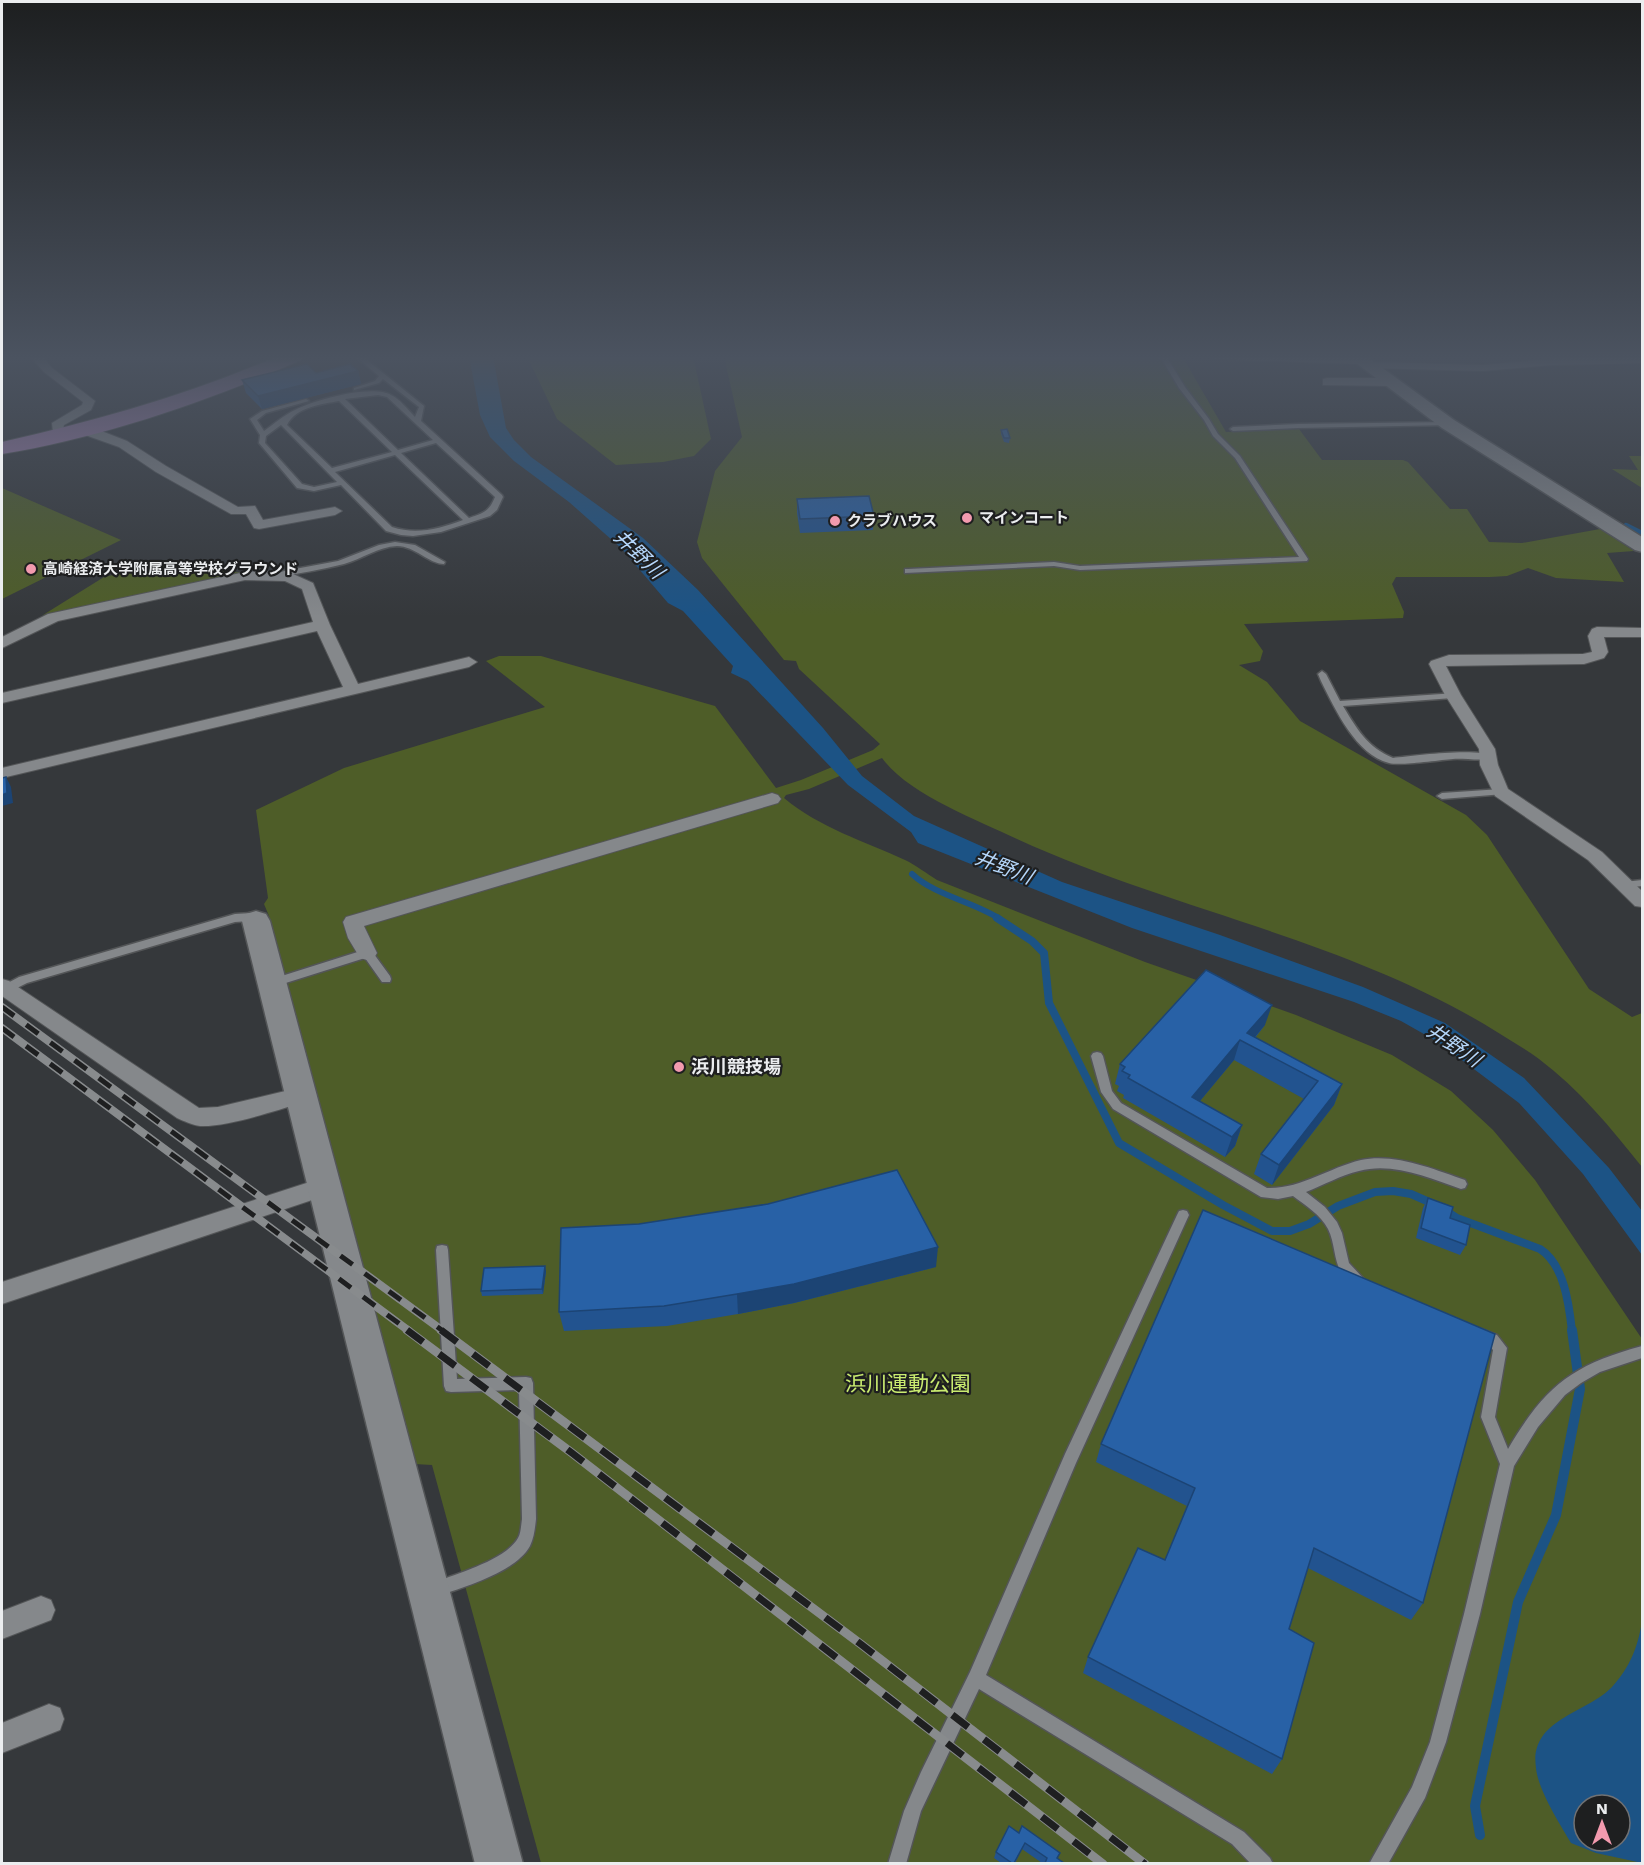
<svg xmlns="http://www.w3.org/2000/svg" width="1644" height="1865" font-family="'Work Sans','Noto Sans JP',sans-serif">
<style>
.green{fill:#4e5d28;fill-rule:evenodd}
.water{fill:#1c5385;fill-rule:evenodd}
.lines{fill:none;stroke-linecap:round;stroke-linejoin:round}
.stream-far3{stroke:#1c5385;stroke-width:4.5}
.stream-far2{stroke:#1c5385;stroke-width:6}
.stream-far1{stroke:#1c5385;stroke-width:8}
.stream{stroke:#1c5385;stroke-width:10}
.lane-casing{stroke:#535557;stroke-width:3}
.street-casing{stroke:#535557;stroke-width:2}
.secondary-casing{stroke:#535557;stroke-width:3}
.primary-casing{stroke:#535557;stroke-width:2}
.lane{fill:#85888b;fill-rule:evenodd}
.street{fill:#85888b;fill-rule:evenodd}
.secondary{fill:#85888b;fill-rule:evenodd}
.primary{fill:#a07ead;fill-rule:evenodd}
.rail-far1-casing{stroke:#888b8d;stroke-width:8}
.rail-casing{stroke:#888b8d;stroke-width:9}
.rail-far1{stroke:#1e1f20;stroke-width:5;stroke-dasharray:15;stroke-linecap:butt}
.rail{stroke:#1e1f20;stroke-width:7;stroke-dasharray:20;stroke-linecap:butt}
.wall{fill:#22538f}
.shaded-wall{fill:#1c4474}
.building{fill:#2861a6;stroke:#1c4474;stroke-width:1.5}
.poi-dot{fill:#f29aae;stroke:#1e1f20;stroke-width:2}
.labels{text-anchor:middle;stroke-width:4.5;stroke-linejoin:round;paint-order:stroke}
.far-poi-label{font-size:15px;font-weight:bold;fill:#ebedef;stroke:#1e1f20;text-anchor:start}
.poi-label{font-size:18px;font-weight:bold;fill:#ebedef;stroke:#1e1f20;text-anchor:start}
.water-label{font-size:20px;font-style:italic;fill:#b5d7fb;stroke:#1e1f20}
.near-park-label{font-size:21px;fill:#caec70;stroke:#1e1f20}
</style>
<rect width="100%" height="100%" fill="#35383b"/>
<g class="green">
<path d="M527 356H693L711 439 694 456 663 462 616 465 557 419Z"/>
<path d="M724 356H1182L1226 432 1299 429 1322 460H1403L1408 462 1450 509H1467L1489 542 1522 543 1600 529 1634 551 1607 553 1624 582 1556 578 1528 568 1507 576 1490 577H1396L1392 584 1404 612 1403 618 1244 624 1263 651 1260 661 1239 665 1267 682 1300 721 1466 815 1487 835 1589 989 1632 1017 1642 1013V1167C1611 1128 1579 1089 1539 1059 1526 1049 1511 1041 1497 1032 1350 940 1174 911 1017 839 977 820 908 794 882 758L809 789 786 795 784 798C820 828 864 841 905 860 916 865 927 874 937 880L1145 962 1296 1015 1392 1055 1451 1091 1493 1130 1535 1180 1642 1339V1863H541L432 1465 414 1464 287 992 269 916 264 904 268 898 256 810 344 768 545 707 486 661 499 656H541L715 706 776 788 801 780 873 750 880 744 799 669 796 661 784 660 702 558 697 542 715 471 742 437ZM1584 1805H1620V1841H1584Z"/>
<path d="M1629 456H1642V488L1612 469 1638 470Z"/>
<path d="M2 488 121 540 2 599Z"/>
<path d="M168 562 179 567 248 573 43 615 104 577Z"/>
</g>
<g class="water">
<path d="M469 356H493L506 428 514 440 531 457 643 538 698 590 823 728 862 776 914 816 1062 882 1220 935 1363 987 1445 1023 1524 1078 1609 1168 1642 1211V1255L1583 1174 1519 1103 1438 1042 1401 1021 1354 1002 1132 928 918 843 911 832 848 785 748 681 731 673 733 666 683 611 668 603 621 548 569 502 514 461 490 437 480 415Z"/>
<path d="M1642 1621V1863L1596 1853 1571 1843C1560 1824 1538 1790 1536 1768 1529 1719 1586 1714 1612 1687 1630 1667 1638 1647 1642 1621ZM1584 1805H1620V1841H1584Z"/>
</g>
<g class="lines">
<path class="stream-far3" d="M1626 525 1642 533"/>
<path class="stream-far2" d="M912 874C936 896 972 901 1000 919"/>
<g class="stream-far1">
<path d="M997 918 1032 941 1044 953 1049 1003 1119 1143 1223 1205 1272 1231H1290L1309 1224 1338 1206 1375 1192 1393 1191 1411 1194 1436 1205"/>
<path d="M1445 1210 1457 1218 1540 1249C1564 1264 1569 1304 1572 1331"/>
</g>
<path class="stream" d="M1480 1835 1475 1806 1518 1602 1556 1515 1580 1389 1572 1330"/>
<g class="lane-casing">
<g id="lane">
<path d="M355 356H362L424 406 421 421 502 495 503 497 497 510 490 516 441 532 413 536 401 535 386 531 341 485 314 491 297 488 259 443 260 435 250 419 262 411 306 399 309 401 266 413 257 420 264 431C274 424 284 415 295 410 314 400 372 384 391 395 400 399 408 410 415 417L419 407 383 379 379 383 354 390V388L375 381 379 376ZM378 395 387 397 433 440 398 450 345 399ZM339 401 392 452 332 468 287 425C296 407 322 404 339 401ZM281 425 282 426 337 482 314 487 302 484 265 443 266 436ZM436 443 495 497C489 512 483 513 469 518L401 453ZM395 455 463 520C439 529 416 535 392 527L335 472Z"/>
<path d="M1160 356H1166L1185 387 1209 419 1218 434 1240 456 1308 559 1307 561 1080 570 1054 566 905 573V569H908L1054 562 1080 566 1299 557 1235 458 1213 436 1204 420 1179 388Z"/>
<path d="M1448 422 1450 423V425L1298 428 1233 431 1230 429 1233 427 1298 424Z"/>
<path d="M395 542 415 545 445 562 444 564C429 564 415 546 397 546 378 547 362 559 344 564 321 570 298 573 275 578L271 576 284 571 338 561 379 545Z"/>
<path d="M1322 671 1326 674 1340 701 1456 693 1457 695 1453 698 1343 706C1357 729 1367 747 1393 758 1414 756 1479 747 1494 757 1487 762 1464 758 1453 759 1439 760 1401 766 1389 763 1356 755 1335 709 1321 681L1318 674Z"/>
<path d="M1501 789 1506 792 1504 794 1442 799 1437 796 1442 793Z"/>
<path d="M1642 880V886L1624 888 1619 885 1624 882Z"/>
<path d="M252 913 256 914 261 921 260 924 256 925 250 921 235 922 27 983 9 992H2V986L19 977 235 914Z"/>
<path d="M367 949 371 950 390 976 391 979 390 982H382L365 958 273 987 269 986 268 983 269 980Z"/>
<path d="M1097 1052 1101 1053 1103 1056 1112 1091 1121 1103 1267 1188C1301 1189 1328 1168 1361 1160 1395 1153 1433 1169 1465 1180L1467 1184 1465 1188 1461 1189C1429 1178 1393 1162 1359 1171 1341 1175 1324 1185 1306 1192L1325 1207 1337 1222 1342 1233 1349 1263 1364 1279 1362 1283 1357 1285C1331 1275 1338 1249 1328 1229 1321 1215 1305 1205 1293 1196L1278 1199 1261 1197 1113 1109 1101 1092 1091 1056 1093 1053Z"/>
<path d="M1183 1210 1187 1211 1189 1215 1076 1463 986 1675 1244 1832 1270 1858 1273 1864H1251L1232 1844 979 1689 921 1811 906 1864H888L904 1811 921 1772 970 1672 1065 1454 1177 1215 1179 1211Z"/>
<path d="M442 1245 447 1246 448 1250 457 1379 526 1377 531 1378 533 1383 536 1519C535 1528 534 1538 530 1546 515 1573 463 1587 436 1597L431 1594 428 1589 431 1584C454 1574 505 1561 518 1538 521 1533 521 1525 522 1519L519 1390 451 1392 446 1391 444 1386 436 1250 437 1246Z"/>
<path d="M1481 1329 1497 1335 1507 1348 1495 1417 1508 1449C1545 1386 1572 1365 1642 1346V1358L1600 1372 1581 1383 1565 1395 1538 1427 1514 1466 1480 1614 1446 1742 1425 1798 1388 1864H1369L1412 1787 1430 1742 1464 1614 1500 1464 1481 1417 1493 1350 1487 1343 1476 1339 1474 1335 1476 1331Z"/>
</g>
</g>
<g class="street-casing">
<g id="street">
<path d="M30 356H42L52 368 95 401 91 410 64 425 63 429 69 435 67 438H59L53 433 52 423 82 405 83 402 44 372Z"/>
<path d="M1208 356 1362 358 1367 362 1483 365 1552 359 1642 357V363L1552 365 1483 371 1368 368 1363 364 1214 359Z"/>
<path d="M1327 378H1390L1396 382 1390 386 1323 385V379Z"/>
<path d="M86 425 127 441 166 466 238 507 255 506 263 520 335 507 342 511 335 515 259 529 254 528 246 514H231L156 472 119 447 88 436 80 429Z"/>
<path d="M264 571 293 574 313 583 330 625 358 684 469 657 477 662 469 667 2 778V768L343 687 317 631 2 703V693L313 622 302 589 285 581 245 580 58 621 2 648V637L48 614 245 572Z"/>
<path d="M1597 627 1642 628V637H1604L1608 652 1604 658 1584 664 1446 666 1461 695 1495 749 1498 765 1508 789 1602 852 1642 891V907L1635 906 1588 860 1495 796 1480 765 1479 749 1445 695 1429 664 1431 661 1449 655 1583 654 1592 652 1588 636 1592 629Z"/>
<path d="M772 793 778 795 781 799 778 803 364 926 377 953 374 958 367 960 360 958 348 938 343 922 346 917Z"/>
<path d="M2 979 9 981 199 1108 218 1107 302 1087 310 1089 313 1095 310 1101 302 1103C273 1111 228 1127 200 1126 192 1125 184 1121 177 1118L2 996Z"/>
<path d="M325 1177 333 1179 337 1186 333 1193 2 1304V1282Z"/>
<path d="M41 1596 51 1600 55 1610 51 1620 2 1639V1611Z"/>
<path d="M49 1704 60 1708 64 1719 60 1730 2 1753V1723Z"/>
</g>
</g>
<g class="secondary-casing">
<g id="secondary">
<path d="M1347 356H1366L1454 420 1642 537V552L1635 550 1442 428Z"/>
<path d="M256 911 266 914 270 921 523 1864H475L242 921 246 914Z"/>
</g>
</g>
<g class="primary-casing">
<path id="primary" d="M278 356H303L301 360C206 402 104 437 2 454V442C96 421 189 395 278 356Z"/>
</g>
<use href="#lane" class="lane"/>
<use href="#street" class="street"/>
<use href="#secondary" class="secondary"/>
<use href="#primary" class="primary"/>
<g class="rail-far1-casing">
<g id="rail-far1">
<path d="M2 1007 443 1331"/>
<path d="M2 1028 409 1331"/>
</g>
</g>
<g class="rail-casing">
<g id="rail">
<path d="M407 1330 572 1453 1103 1864"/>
<path d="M441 1330 862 1645 1145 1864"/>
</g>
</g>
<use href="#rail-far1" class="rail-far1"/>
<use href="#rail" class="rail"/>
</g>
<g class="wall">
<path d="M358 371 361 384 262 409 246 393 242 380 316 373Z"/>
<path d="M1001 430 1010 438 1009 443 1004 442 1001 434Z"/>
<path d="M797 499 874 516 873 530 800 533 797 513Z"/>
<path d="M1265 1025 1255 1038 1342 1084 1334 1105 1272 1185 1254 1174 1261 1154 1304 1099 1234 1060 1200 1101 1242 1125 1235 1146 1225 1157 1123 1098 1124 1095 1117 1091 1119 1086 1115 1084 1120 1064Z"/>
<path d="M1428 1198 1466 1245 1460 1255 1416 1238 1423 1208Z"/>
<path d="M1203 1210 1423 1603 1411 1620 1308 1568 1289 1629 1282 1759 1272 1774 1083 1673 1088 1657 1165 1560 1187 1506 1096 1462 1101 1444Z"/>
<path d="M936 1267 794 1303 738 1314 667 1326 564 1331 559 1312Z"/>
<path d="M546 1271 543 1294 482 1296 481 1291Z"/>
<path d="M1009 1826 1057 1859 1064 1863H1042L1022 1849 1015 1863H1001L994 1858 996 1852Z"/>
</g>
<g class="shaded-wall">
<path d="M358 371 361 384 262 409 258 396Z"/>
<path d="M6 777 11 787 13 803 2 806V795Z"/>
<path d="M1272 1005 1265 1025 1249 1044 1247 1033Z"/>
<path d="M1240 1040 1234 1060 1190 1113 1192 1097Z"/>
<path d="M1342 1084 1334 1105 1272 1185 1279 1165Z"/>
<path d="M1242 1125 1235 1146 1225 1157 1232 1137Z"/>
<path d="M938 1247 936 1267 794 1303 738 1314 737 1294Z"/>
<path d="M545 1266 546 1271 543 1294 542 1289Z"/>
</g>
<g class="building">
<path d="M307 364 316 373 350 364 358 371 258 396 242 380Z"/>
<path d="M1007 429 1010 438H1004L1001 430Z"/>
<path d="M869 496 874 516 800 519 797 499Z"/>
<path d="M6 777 7 793 2 795V778Z"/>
<path d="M1206 970 1272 1005 1247 1033 1342 1084 1279 1165 1261 1154 1318 1081 1240 1040 1192 1097 1242 1125 1232 1137 1128 1078 1130 1075 1122 1071 1125 1067 1120 1064Z"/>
<path d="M897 1170 938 1247 794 1284 737 1294 664 1306 559 1312 561 1228 639 1224 768 1204Z"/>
<path d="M1428 1198 1453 1207 1450 1218 1470 1225 1466 1245 1421 1228Z"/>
<path d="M1203 1210 1495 1334 1423 1603 1314 1548 1289 1629 1314 1643 1282 1759 1088 1657 1138 1548 1165 1560 1195 1488 1101 1444Z"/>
<path d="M545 1266 542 1289 481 1291 484 1268Z"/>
<path d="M1009 1826 1019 1833 1022 1826 1060 1853 1057 1858 1064 1863H1045L1047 1858 1025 1843 1014 1863H1012L996 1852Z"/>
</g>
<linearGradient id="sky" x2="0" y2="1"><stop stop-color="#1d1f20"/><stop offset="0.58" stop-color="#4b5360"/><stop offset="1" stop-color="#4b5360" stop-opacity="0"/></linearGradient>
<rect width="1644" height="617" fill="url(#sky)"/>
<g class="poi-dot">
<circle cx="967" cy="518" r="6"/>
<circle cx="835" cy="521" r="6"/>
<circle cx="31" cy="569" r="6"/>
<circle cx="679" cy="1067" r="6"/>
</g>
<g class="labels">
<g class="far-poi-label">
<text x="979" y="523">マインコート</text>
<text x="847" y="526">クラブハウス</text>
<text x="43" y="574">高崎経済大学附属高等学校グラウンド</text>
</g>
<g class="poi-label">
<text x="691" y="1073">浜川競技場</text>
</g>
<g class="water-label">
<text transform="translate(639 554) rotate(44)" y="7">井野川</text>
<text transform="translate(1004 867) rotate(21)" y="7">井野川</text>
<text transform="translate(1454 1045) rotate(34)" y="7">井野川</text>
</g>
<g class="near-park-label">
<text x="908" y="1391">浜川運動公園</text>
</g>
</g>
<rect width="1644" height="1865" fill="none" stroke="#ebedef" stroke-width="6"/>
<g transform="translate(1602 1823)"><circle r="28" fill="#1e1f20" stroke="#707173" stroke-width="1.5"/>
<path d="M0-4.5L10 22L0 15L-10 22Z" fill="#f29aae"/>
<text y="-9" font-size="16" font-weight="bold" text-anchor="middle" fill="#ebedef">N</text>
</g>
</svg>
